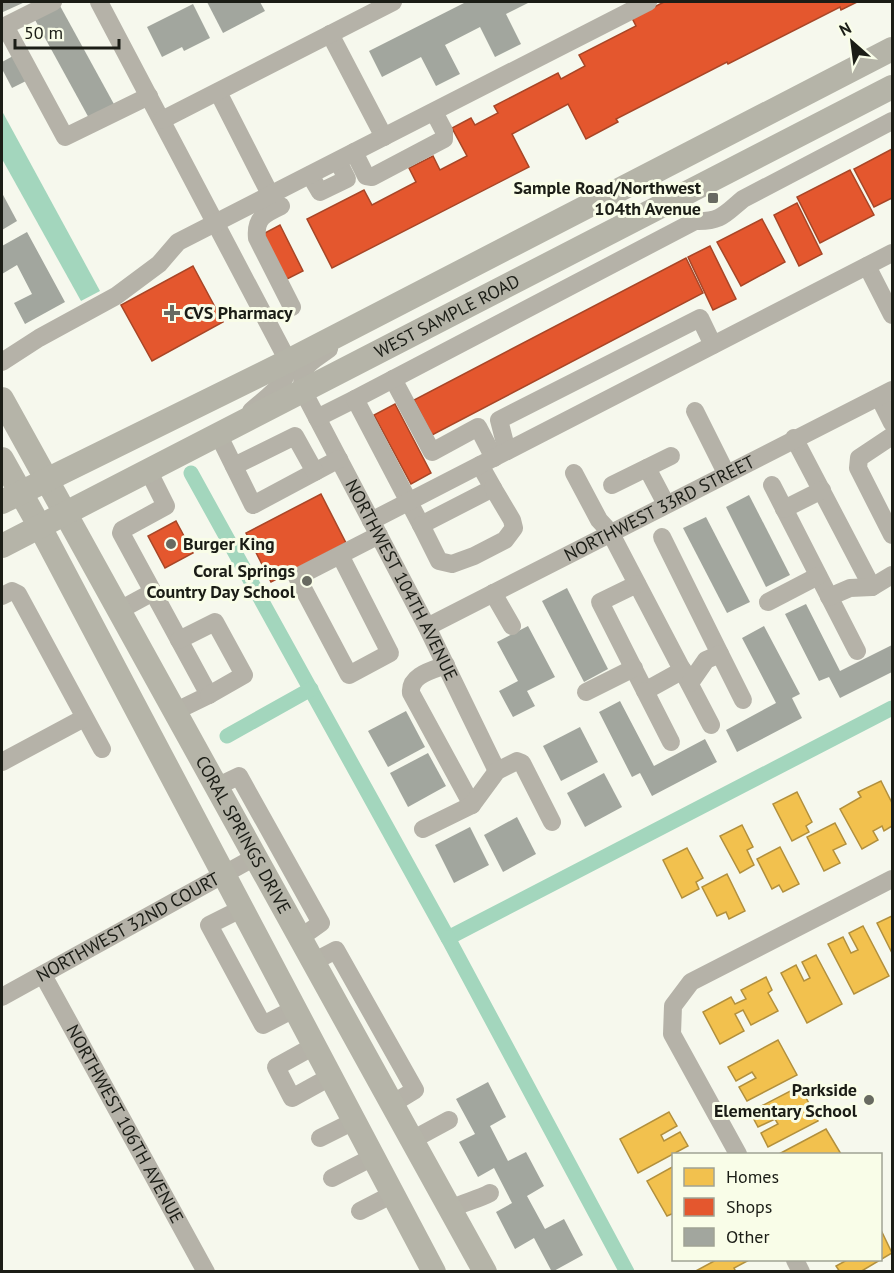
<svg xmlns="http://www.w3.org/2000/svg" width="894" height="1273" font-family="'PT Sans',sans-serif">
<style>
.water{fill:#a3d6bd}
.homes{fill:#f2c14e;stroke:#b2903d;stroke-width:1.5}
.shops{fill:#e4572e;stroke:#a84627;stroke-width:1.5}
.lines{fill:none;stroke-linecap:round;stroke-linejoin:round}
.canal{stroke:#a3d6bd;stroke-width:15}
.building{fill:#a2a69e}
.minor{stroke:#b5b2a8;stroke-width:18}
.major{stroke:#b5b4a8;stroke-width:24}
.poi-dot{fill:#686a61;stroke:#f9fde8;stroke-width:2}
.labels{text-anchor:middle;stroke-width:6;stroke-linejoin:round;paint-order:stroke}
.poi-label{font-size:18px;font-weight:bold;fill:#1b1d16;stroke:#f9fde8;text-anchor:end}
.street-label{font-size:18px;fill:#1b1d16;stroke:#f9fde8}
</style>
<rect width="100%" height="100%" fill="#f6f8ed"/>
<path class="water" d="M2 111 100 291 81 301 2 159Z"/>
<g class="homes">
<path d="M881 781 892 803V826L884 831 882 826 873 831 878 840 862 849 840 809 861 797 858 792Z"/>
<path d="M797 792 812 822 806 826 809 832 792 841 773 804Z"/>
<path d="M835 823 846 844 833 850 840 863 824 871 807 837Z"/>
<path d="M742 825 753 847 747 850 754 865 740 873 720 836Z"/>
<path d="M780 847 799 884 783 892 779 885 772 889 757 859Z"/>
<path d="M687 848 703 878 696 882 699 889 682 898 663 860Z"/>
<path d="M727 874 745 911 729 919 726 912 717 916 702 887Z"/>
<path d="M892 916V953L877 923Z"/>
<path d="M863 926 889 976 854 994 828 944 843 937 851 953 858 950 849 933Z"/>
<path d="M816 955 842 1004 807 1023 781 973 796 965 804 981 810 978 802 962Z"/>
<path d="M766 977 772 990 768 993 778 1011 751 1025 743 1010 735 1014 744 1031 720 1044 703 1012 731 997 735 1004 746 999 741 990Z"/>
<path d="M778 1040 797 1075 747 1101 739 1087 756 1078 752 1072 736 1081 728 1067Z"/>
<path d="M800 1086 818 1121 768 1147 761 1133 778 1124 775 1119 758 1127 750 1112Z"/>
<path d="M669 1112 677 1126 661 1135 664 1141 680 1132 688 1146 638 1173 620 1139Z"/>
<path d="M826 1129 841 1154H779Z"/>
<path d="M674 1166V1213L667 1216 647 1181Z"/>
<path d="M880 1228 892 1253 860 1272H840L836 1266 847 1260H880Z"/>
<path d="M716 1260H749L734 1268 736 1272H694Z"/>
</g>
<g class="shops">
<path d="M664 2H857L841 10 840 7 728 64 727 62 616 119 618 122 586 139 568 104 512 134 529 167 332 268 307 219 364 190 372 205 416 182 409 168 433 156 440 170 467 156 452 128 471 118 475 125 498 113 494 106 558 73 561 79 585 66 579 55 636 26 632 18Z"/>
<path d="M892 149V198L874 207 854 169Z"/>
<path d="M850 170 874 215 820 243 797 197Z"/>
<path d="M797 203 822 254 799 266 774 215Z"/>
<path d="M762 219 785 262 741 286 717 242Z"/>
<path d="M280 225 303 271 287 279 263 234Z"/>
<path d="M710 246 736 299 713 310 688 257Z"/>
<path d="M686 258 703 293 432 435 414 400Z"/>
<path d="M193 266 223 322 152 361 121 305Z"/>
<path d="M395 404 431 473 411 484 374 415Z"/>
<path d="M321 494 346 543 271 582 246 533Z"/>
<path d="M176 521 193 553 165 568 148 536Z"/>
</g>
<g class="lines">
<g class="canal">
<path d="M191 473 448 938 892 708"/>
<path d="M227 736 311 689"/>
<path d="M448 938 627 1272"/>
</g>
</g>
<g class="building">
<path d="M2 2H25L3 12Z"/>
<path d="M207 2H260L265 11 223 33Z"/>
<path d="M466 2H530L506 14 521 44 495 57 480 27 445 45 460 74 436 86 421 57 382 77 369 51Z"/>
<path d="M59 4 115 106 90 120 34 18Z"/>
<path d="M193 4 210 38 184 51 182 47 162 57 147 27Z"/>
<path d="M13 56 26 81 12 88 2 69V62Z"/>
<path d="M2 193 17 221 2 230Z"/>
<path d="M27 232 65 302 25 324 14 303 32 294 17 265 2 274V246Z"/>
<path d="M749 495 790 575 766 587 726 507Z"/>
<path d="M706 517 750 602 727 613 683 528Z"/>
<path d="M567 588 608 669 584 682 542 601Z"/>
<path d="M806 604 840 671 892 645V672L840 698 829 677 819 681 785 614Z"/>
<path d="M528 626 555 677 527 691 535 706 513 717 499 691 518 681 497 642Z"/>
<path d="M764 626 800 694 792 698 802 718 737 752 726 730 776 703 742 638Z"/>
<path d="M620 701 654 766 705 739 717 762 652 796 640 773 632 777 599 712Z"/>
<path d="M406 711 425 747 388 767 368 731Z"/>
<path d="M580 727 598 762 561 781 543 746Z"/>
<path d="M428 753 446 786 408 807 390 773Z"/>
<path d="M604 773 622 807 585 827 567 793Z"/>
<path d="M517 817 536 854 503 872 484 835Z"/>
<path d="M470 827 489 865 454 883 435 845Z"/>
<path d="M488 1082 506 1117 490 1126 508 1161 526 1152 544 1186 527 1196 545 1229 564 1219 583 1255 552 1272 534 1238 515 1249 496 1212 512 1203 494 1168 478 1177 459 1142 475 1134 456 1099Z"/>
</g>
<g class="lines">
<g class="minor">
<path d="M53 2 5 26 65 137 149 96"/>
<path d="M99 2 288 361C291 383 266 397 251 411"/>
<path d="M330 34 384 137"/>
<path d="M218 92 271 196"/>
<path d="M162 120 393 2"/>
<path d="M354 152 366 176 372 177 444 139V131L434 112"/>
<path d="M310 175 320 192 347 179 338 161"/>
<path d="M281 206C264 214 255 218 257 238L292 307"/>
<path d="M867 266 892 315"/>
<path id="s1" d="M329 349C310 363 299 365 303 391L427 627 497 771"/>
<path d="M2 362 39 338 116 296 159 264 178 242 648 2"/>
<path d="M393 379 432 452 478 427 494 458"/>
<path d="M879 397 892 423"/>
<path d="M695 411 726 473"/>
<path d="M317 418 355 399"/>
<path d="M218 434 253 505 339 459"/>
<path d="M892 436 859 458 858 468 892 535"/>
<path d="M794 438 872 587"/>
<path d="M507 451 499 420 700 318 713 345"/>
<path d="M480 465 493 488 421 525 355 399 695 221C721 222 725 214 743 199L892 121"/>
<path d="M234 466 295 436 315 472"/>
<path d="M647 468 666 504"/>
<path d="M148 470 166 506 122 530 121 533 209 695 174 712"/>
<path d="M574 473 599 520 610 532 711 725"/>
<path d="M612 485 671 456"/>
<path d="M772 485 857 651"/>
<path d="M784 509 822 490"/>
<path d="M371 521 892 253"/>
<path d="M421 525 439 561 452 564 474 556 505 540 514 528 512 520 493 488"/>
<path d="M662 537 720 654"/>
<path d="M340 555 390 653 349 675 297 577 379 535"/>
<path d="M637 584 600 602 645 691 683 670"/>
<path d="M493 593 512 626"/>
<path d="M2 596 12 591 18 594 102 749"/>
<path d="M829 597 850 588 872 587 892 575"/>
<path d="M768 602 818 576"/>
<path d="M118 611 153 592"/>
<path id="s2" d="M427 627 892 390"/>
<path d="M179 640 215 622 244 675 209 695"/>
<path d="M446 665C433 670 409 675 411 693L472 805"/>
<path d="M690 683 706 660 720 654 743 700"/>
<path d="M645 691 671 742"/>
<path d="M586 692 634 668"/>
<path d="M2 762 84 718"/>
<path d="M216 787 239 776 321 923 300 938"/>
<path d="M423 829 472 805 497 771 517 761 522 763 552 822"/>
<path d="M241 909 209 925 263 1025 294 1009"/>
<path d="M313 962 336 950 415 1090 392 1104"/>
<path id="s3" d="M43 975 206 1272"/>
<path id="s4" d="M2 997 255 857"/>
<path d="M314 1046 276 1067 292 1098 330 1077"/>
<path d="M320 1138 354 1121"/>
<path d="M412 1140 449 1120"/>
<path d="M738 1154 672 1034 673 1006 691 982 892 879"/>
<path d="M332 1178 373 1157"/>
<path d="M451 1209C464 1202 477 1200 490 1193"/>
<path d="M360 1211 393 1194"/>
<path d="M795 1260 801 1272"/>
</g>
<g class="major">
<path id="s5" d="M2 399 485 1272"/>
<path d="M2 459 40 527 434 1272"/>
<path d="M2 502 288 361 892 49"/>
<path id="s6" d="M2 546 892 87"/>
</g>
</g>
<g class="poi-dot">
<rect x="707" y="192" width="12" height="12" rx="3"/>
<path d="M169 304h6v6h6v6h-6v6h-6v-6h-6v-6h6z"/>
<circle cx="171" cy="544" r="6"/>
<circle cx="307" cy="581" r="6"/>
<circle cx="869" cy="1100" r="6"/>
</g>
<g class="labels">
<g class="poi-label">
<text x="701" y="194">Sample Road/Northwest<tspan x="701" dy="21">104th Avenue</tspan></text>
<text x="184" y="319" text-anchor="start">CVS Pharmacy</text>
<text x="183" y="550" text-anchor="start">Burger King</text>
<text x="295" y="577">Coral Springs<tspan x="295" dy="21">Country Day School</tspan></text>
<text x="857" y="1096">Parkside<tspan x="857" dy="21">Elementary School</tspan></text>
</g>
<g class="street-label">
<text dy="6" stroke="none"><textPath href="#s6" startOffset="501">WEST SAMPLE ROAD</textPath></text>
<text dy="6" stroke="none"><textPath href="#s2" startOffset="261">NORTHWEST 33RD STREET</textPath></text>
<text dy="6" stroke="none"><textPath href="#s1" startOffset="267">NORTHWEST 104TH AVENUE</textPath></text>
<text dy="6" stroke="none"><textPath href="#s5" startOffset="498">CORAL SPRINGS DRIVE</textPath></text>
<text dy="6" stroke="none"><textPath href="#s4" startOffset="144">NORTHWEST 32ND COURT</textPath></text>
<text dy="6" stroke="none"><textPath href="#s3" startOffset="170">NORTHWEST 106TH AVENUE</textPath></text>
</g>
</g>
<rect width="894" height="1273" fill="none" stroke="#1b1d16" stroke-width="6"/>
<rect x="672" y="1153" width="210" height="108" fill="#f9fde8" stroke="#a0a394" stroke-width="1.5"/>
<rect x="684" y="1168" width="30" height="18" fill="#f2c14e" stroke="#a0a394" stroke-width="1.5"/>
<text x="726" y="1183" font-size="18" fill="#1b1d16">Homes</text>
<rect x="684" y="1198" width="30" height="18" fill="#e4572e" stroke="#a0a394" stroke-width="1.5"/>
<text x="726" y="1213" font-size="18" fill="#1b1d16">Shops</text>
<rect x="684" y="1228" width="30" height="18" fill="#a2a69e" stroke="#a0a394" stroke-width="1.5"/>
<text x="726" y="1243" font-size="18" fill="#1b1d16">Other</text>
<g transform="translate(852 42) rotate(332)" stroke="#f9fde8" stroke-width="4.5" paint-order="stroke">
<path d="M0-4.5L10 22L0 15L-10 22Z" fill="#1b1d16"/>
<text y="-9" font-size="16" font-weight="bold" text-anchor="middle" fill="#1b1d16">N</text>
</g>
<path d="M15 39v9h104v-9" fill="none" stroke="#1b1d16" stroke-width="3"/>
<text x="24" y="39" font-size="18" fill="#1b1d16" stroke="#f9fde8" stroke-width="4.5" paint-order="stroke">50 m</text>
</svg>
